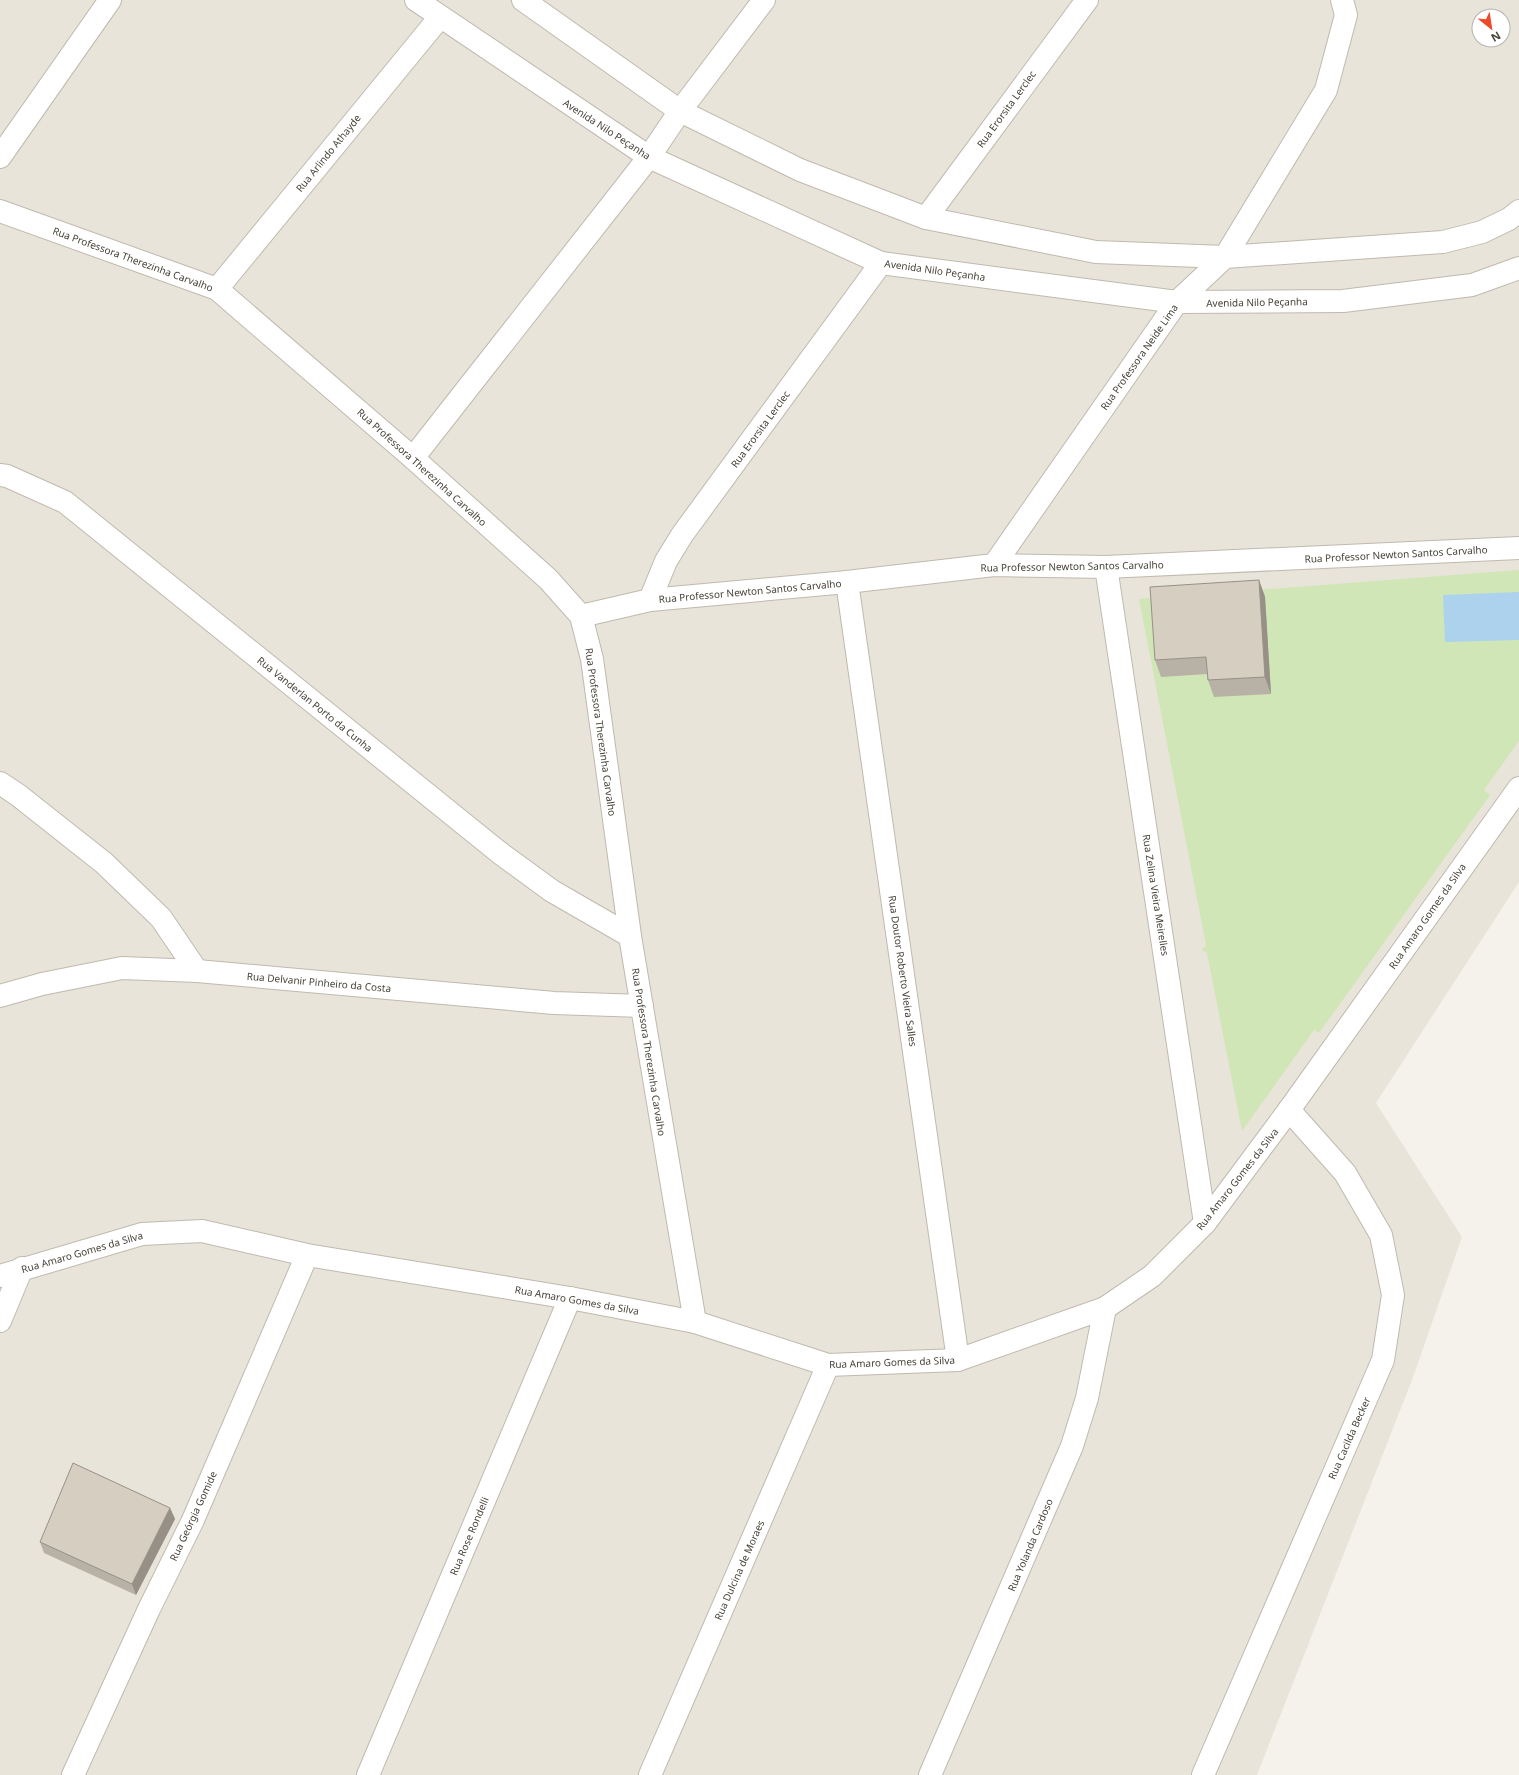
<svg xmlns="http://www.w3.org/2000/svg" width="1519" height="1775" font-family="'Noto Sans',sans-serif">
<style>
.residential{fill:#e8e4d9;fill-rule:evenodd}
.green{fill:#d0e6b7}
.water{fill:#acd2ed}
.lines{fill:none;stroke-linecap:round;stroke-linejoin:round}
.minor-casing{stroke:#c0b9ae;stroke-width:24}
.tertiary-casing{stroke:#c0b9ae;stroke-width:24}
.minor{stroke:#fff;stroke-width:22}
.tertiary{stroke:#fff;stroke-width:22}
.wall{fill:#b8b1a6}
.shaded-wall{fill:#969087}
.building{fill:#d6cec1;stroke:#969087}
.labels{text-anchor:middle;stroke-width:3.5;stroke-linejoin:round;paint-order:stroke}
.street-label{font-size:10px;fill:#484339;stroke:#fff}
</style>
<rect width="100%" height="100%" fill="#f4f2eb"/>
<path class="residential" d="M0 0H1519V882L1376 1103 1462 1237 1412 1380 1257 1775H0ZM1479 16H1503V40H1479Z"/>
<path class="green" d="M1519 570V741L1484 790 1490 795 1319 1033 1314 1030 1242 1131 1207 953 1202 950 1206 945 1139 599Z"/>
<path class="water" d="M1519 592V640L1445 642 1443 595Z"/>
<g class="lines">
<g class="minor-casing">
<g id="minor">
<path d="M416 0 649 157 881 263 1177 302 1343 301 1472 285 1519 268"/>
<path d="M523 0 680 111 800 170 926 218 1096 252 1225 257 1443 242 1482 232 1509 219 1519 211"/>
<path d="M0 211 217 289 413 458 548 579 581 616 592 659 630 936 695 1322"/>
<path d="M926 218 1087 0"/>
<path d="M217 289 440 17"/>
<path d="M413 458 649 157 680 111 764 0"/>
<path d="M0 475 7 476 65 502 500 853 552 891 630 936"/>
<path d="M994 565 1177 302 1225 257 1326 90 1346 15 1342 0"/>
<path d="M1106 567 1205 1223"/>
<path d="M847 582 958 1360"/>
<path d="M650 600 666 561 682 535 881 263"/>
<path d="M581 616 650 600 847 582 994 565 1106 567 1519 548"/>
<path d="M0 783 18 795 104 863 161 918 197 971"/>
<path d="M0 996 42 984 122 968 197 971 554 1003 642 1006"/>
<path d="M0 1276 142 1234 202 1231 307 1255 570 1298 695 1322 828 1365 958 1360 1105 1308 1152 1276 1205 1223 1289 1110 1519 788"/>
<path d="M0 1321 22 1268"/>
<path d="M73 1775 149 1609 193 1520 307 1255"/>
<path d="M368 1775 570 1298"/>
<path d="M650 1775 828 1365"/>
<path d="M930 1775 1072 1446 1087 1398 1105 1308"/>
<path d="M1203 1775 1383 1360 1393 1295 1381 1235 1345 1173 1289 1110"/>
</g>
</g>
<g class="tertiary-casing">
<path id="tertiary" d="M0 157 110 0"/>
</g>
<use href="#minor" class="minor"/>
<use href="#tertiary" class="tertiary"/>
</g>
<g class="wall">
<path d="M1259 580 1265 597 1271 694 1214 697 1208 680 1207 674 1161 677 1155 660Z"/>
<path d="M170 1508 175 1519 136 1595 44 1553 40 1542Z"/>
</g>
<g class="shaded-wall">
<path d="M1259 580 1265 597 1271 694 1265 677Z"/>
<path d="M170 1508 175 1519 136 1595 132 1584Z"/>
</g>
<g class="building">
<path d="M1259 580 1265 677 1208 680 1206 657 1155 660 1150 587Z"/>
<path d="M73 1463 170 1508 132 1584 40 1542Z"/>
</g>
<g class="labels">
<g class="street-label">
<text transform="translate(1006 109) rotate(-54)" y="4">Rua Erorsita Lerclec</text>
<text transform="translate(607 129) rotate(33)" y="4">Avenida Nilo Peçanha</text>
<text transform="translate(328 153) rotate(-51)" y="4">Rua Arlindo Athayde</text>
<text transform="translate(133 259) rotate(20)" y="4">Rua Professora Therezinha Carvalho</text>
<text transform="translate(935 270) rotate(8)" y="4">Avenida Nilo Peçanha</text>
<text transform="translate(1257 302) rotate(-1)" y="4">Avenida Nilo Peçanha</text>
<text transform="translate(1139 357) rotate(-55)" y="4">Rua Professora Neide Lima</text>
<text transform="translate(760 429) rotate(-54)" y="4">Rua Erorsita Lerclec</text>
<text transform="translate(422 467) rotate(42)" y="4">Rua Professora Therezinha Carvalho</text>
<text transform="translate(1396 554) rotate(-3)" y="4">Rua Professor Newton Santos Carvalho</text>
<text transform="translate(1072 566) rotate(-1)" y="4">Rua Professor Newton Santos Carvalho</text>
<text transform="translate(750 591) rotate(-5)" y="4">Rua Professor Newton Santos Carvalho</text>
<text transform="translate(315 704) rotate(39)" y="4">Rua Vanderlan Porto da Cunha</text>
<text transform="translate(601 732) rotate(82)" y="4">Rua Professora Therezinha Carvalho</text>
<text transform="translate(1156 895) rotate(81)" y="4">Rua Zelina Vieira Meirelles</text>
<text transform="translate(1427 916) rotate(-55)" y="4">Rua Amaro Gomes da Silva</text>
<text transform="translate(903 971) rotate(82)" y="4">Rua Doutor Roberto Vieira Salles</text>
<text transform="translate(319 982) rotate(5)" y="4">Rua Delvanir Pinheiro da Costa</text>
<text transform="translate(649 1052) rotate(81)" y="4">Rua Professora Therezinha Carvalho</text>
<text transform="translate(1237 1179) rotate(-52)" y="4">Rua Amaro Gomes da Silva</text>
<text transform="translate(82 1252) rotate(-16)" y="4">Rua Amaro Gomes da Silva</text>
<text transform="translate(577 1300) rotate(10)" y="4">Rua Amaro Gomes da Silva</text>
<text transform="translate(892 1362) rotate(-2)" y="4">Rua Amaro Gomes da Silva</text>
<text transform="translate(1349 1438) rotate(-66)" y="4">Rua Cacilda Becker</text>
<text transform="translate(193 1516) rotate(-65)" y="4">Rua Geórgia Gomide</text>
<text transform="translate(469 1536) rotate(-67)" y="4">Rua Rose Rondelli</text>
<text transform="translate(1030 1545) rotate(-67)" y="4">Rua Yolanda Cardoso</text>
<text transform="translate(739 1570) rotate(-66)" y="4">Rua Dulcina de Moraes</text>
</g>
</g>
<g transform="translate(1491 28) rotate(150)"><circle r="19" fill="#ffffff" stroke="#b6b4b0"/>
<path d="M0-3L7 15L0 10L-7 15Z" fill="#ed492a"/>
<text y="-6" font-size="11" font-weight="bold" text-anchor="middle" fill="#484339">N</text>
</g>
</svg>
